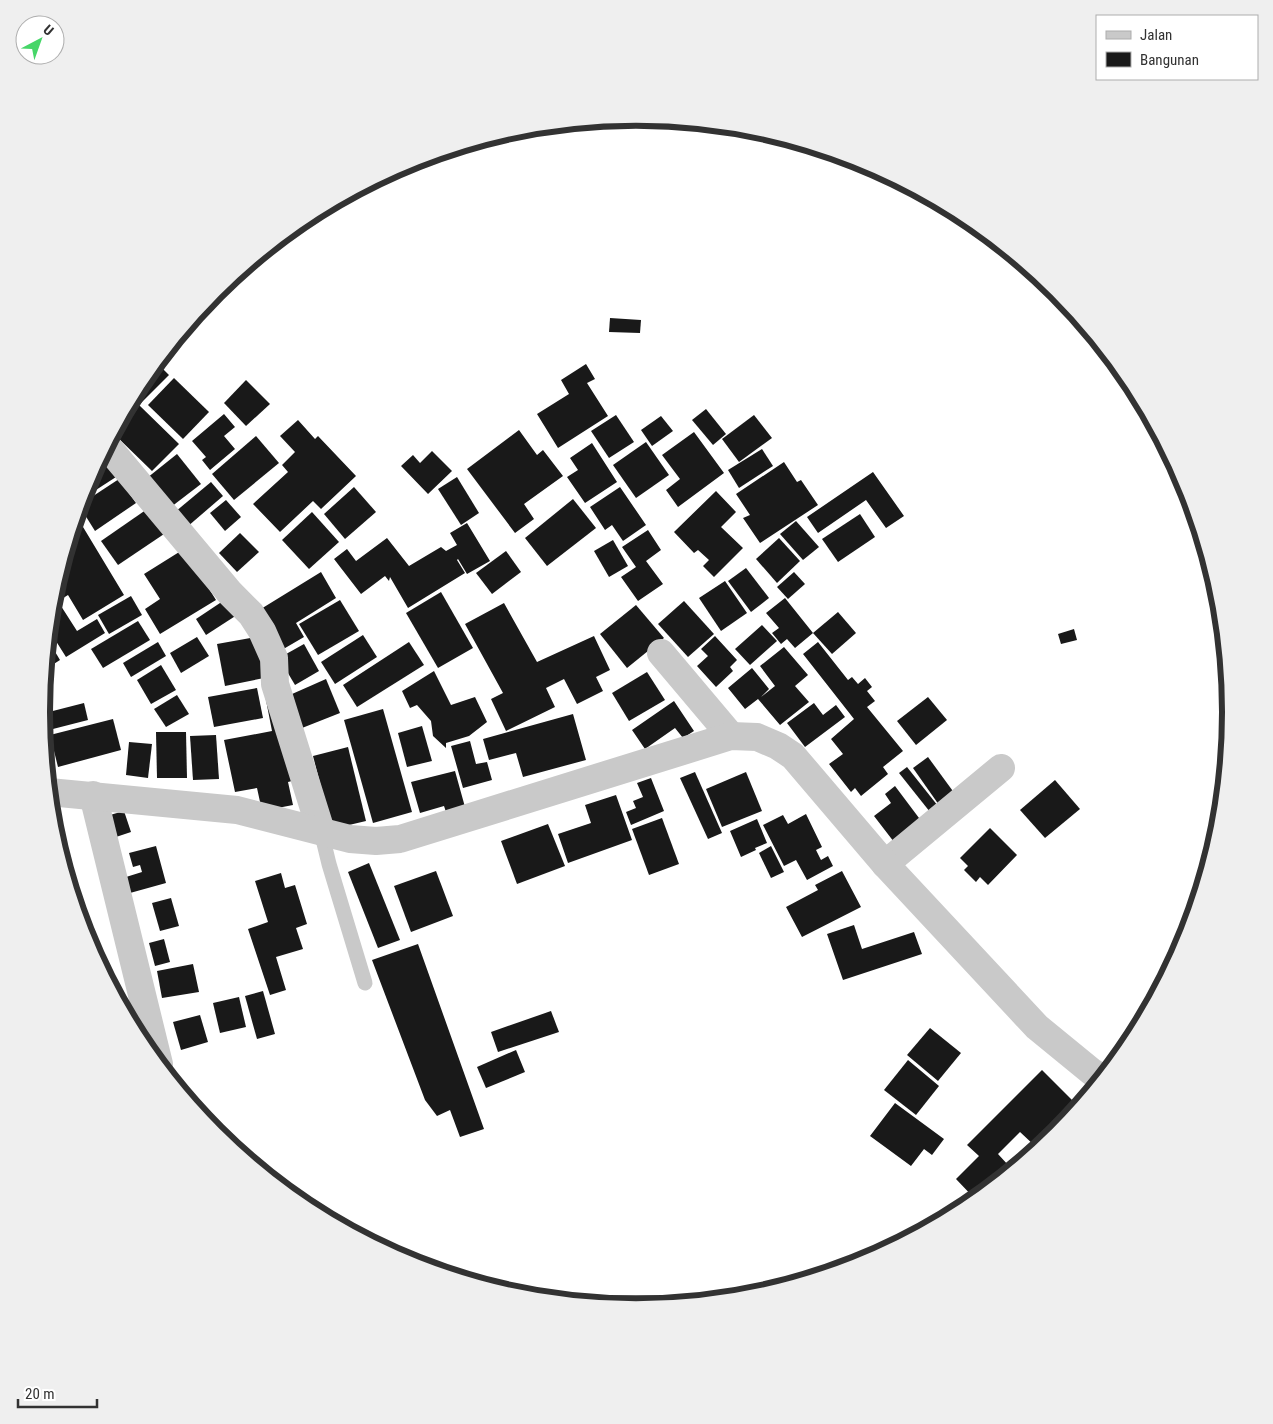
<svg xmlns="http://www.w3.org/2000/svg" width="1273" height="1424" font-family="'Roboto Condensed',sans-serif">
<style>
.building{fill:#191919}
.lines{fill:none;stroke-linecap:round;stroke-linejoin:round}
.service{stroke:#c9c9c9;stroke-width:15}
.minor{stroke:#c9c9c9;stroke-width:28}
.tertiary{stroke:#c9c9c9;stroke-width:28}
.rim{fill:none;stroke:#323232;stroke-width:6}
</style>
<rect width="100%" height="100%" fill="#fff"/>
<g class="building">
<path d="M610 318 641 320 640 333 609 332Z"/>
<path d="M157 363 169 375 139 405 179 444 152 471 114 434 142 381Z"/>
<path d="M586 364 595 379 587 383 608 416 558 448 537 414 569 394 561 380Z"/>
<path d="M174 378 209 412 183 439 148 405Z"/>
<path d="M246 380 270 404 246 426 224 403Z"/>
<path d="M706 409 726 434 713 445 692 420Z"/>
<path d="M224 414 235 427 224 436 235 449 210 470 202 460 206 457 192 441Z"/>
<path d="M616 415 634 442 609 458 591 431Z"/>
<path d="M754 415 772 438 739 462 722 439Z"/>
<path d="M661 416 673 431 652 446 641 430Z"/>
<path d="M298 420 315 439 318 436 356 476 321 509 313 501 280 532 253 504 288 472 282 465 295 452 280 436Z"/>
<path d="M519 430 537 455 543 450 563 476 524 504 534 519 515 533 467 469Z"/>
<path d="M694 432 724 473 678 507 666 490 680 479 662 455Z"/>
<path d="M256 436 279 463 234 500 212 474Z"/>
<path d="M646 442 669 475 636 498 613 465Z"/>
<path d="M592 443 617 482 585 503 567 477 578 470 570 458Z"/>
<path d="M762 449 773 466 739 488 728 470Z"/>
<path d="M432 451 452 471 428 494 401 466 413 455 420 463Z"/>
<path d="M177 454 201 484 171 507 147 478Z"/>
<path d="M102 455 116 477 82 499 87 484Z"/>
<path d="M784 462 797 482 801 480 818 505 760 543 743 518 750 515 736 494Z"/>
<path d="M873 472 904 516 886 528 866 500 818 533 807 517Z"/>
<path d="M457 477 479 513 461 525 438 489Z"/>
<path d="M119 479 136 503 95 531 80 507 81 504Z"/>
<path d="M211 482 223 496 187 527 175 512Z"/>
<path d="M354 487 376 512 345 539 324 514Z"/>
<path d="M620 487 646 525 623 541 612 525 605 530 590 507Z"/>
<path d="M716 491 736 512 721 527 743 548 714 577 703 566 709 560 698 550 694 553 674 532Z"/>
<path d="M573 499 596 528 547 566 525 538Z"/>
<path d="M226 500 241 517 225 531 210 513Z"/>
<path d="M153 505 170 530 118 565 101 541Z"/>
<path d="M312 512 339 542 309 569 282 540Z"/>
<path d="M860 514 875 537 838 562 822 539Z"/>
<path d="M77 517 124 595 83 620 68 595 52 605 53 596Z"/>
<path d="M796 521 819 547 803 560 780 534Z"/>
<path d="M467 523 490 561 467 574 458 559 457 560 465 573 408 608 390 577 389 581 385 576 361 594 334 559 347 549 356 561 387 538 409 566 441 547 446 551 457 545 450 533Z"/>
<path d="M648 530 661 550 646 561 663 584 638 601 621 577 636 567 622 547Z"/>
<path d="M240 533 259 552 237 572 219 553Z"/>
<path d="M779 538 800 561 777 583 756 559Z"/>
<path d="M613 540 628 566 609 577 594 551Z"/>
<path d="M184 549 216 600 160 634 145 609 160 599 144 574Z"/>
<path d="M506 551 521 572 492 594 476 573Z"/>
<path d="M746 568 769 598 751 612 728 581Z"/>
<path d="M321 572 336 598 296 623 304 637 280 651 256 612Z"/>
<path d="M794 572 805 584 788 599 777 587Z"/>
<path d="M725 581 747 613 721 631 699 598Z"/>
<path d="M441 592 473 648 438 668 406 613Z"/>
<path d="M131 596 142 615 109 634 98 615Z"/>
<path d="M229 597 240 613 206 635 196 619Z"/>
<path d="M785 598 813 633 795 648 787 639 781 644 772 633 779 628 766 613Z"/>
<path d="M340 600 359 631 318 655 299 624Z"/>
<path d="M684 601 714 634 688 657 658 624Z"/>
<path d="M504 603 537 662 594 636 610 670 596 677 603 691 577 704 564 679 546 688 555 707 506 731 491 699 503 693 465 624Z"/>
<path d="M636 605 664 638 627 668 600 634Z"/>
<path d="M61 606 77 631 97 619 105 633 66 657 49 630 51 612Z"/>
<path d="M838 612 856 633 832 654 813 633Z"/>
<path d="M138 621 150 640 103 668 91 649Z"/>
<path d="M762 625 777 641 750 665 735 649Z"/>
<path d="M1074 629 1077 640 1061 644 1058 634Z"/>
<path d="M363 635 377 657 335 684 321 662Z"/>
<path d="M715 636 737 660 730 667 733 671 716 687 697 666 708 656 701 649Z"/>
<path d="M197 637 209 656 181 673 170 653Z"/>
<path d="M256 637 264 678 225 686 217 644Z"/>
<path d="M48 640 60 660 46 669Z"/>
<path d="M158 642 166 656 131 677 123 663Z"/>
<path d="M409 642 424 665 357 707 343 685Z"/>
<path d="M818 642 848 680 852 677 858 684 865 678 872 687 867 691 875 701 867 707 903 751 883 767 888 774 861 796 855 788 851 792 829 764 843 754 831 739 854 719 803 654Z"/>
<path d="M304 644 319 671 295 685 279 658Z"/>
<path d="M784 647 808 675 795 686 809 702 780 725 758 699 745 709 728 688 752 668 769 689 761 697 775 686 760 666Z"/>
<path d="M161 665 176 690 151 704 137 680Z"/>
<path d="M434 671 451 705 475 697 487 722 469 736 446 743V748L433 736 431 721 417 705 410 708 402 691Z"/>
<path d="M647 672 665 700 629 721 612 693Z"/>
<path d="M326 679 340 713 297 730 283 698Z"/>
<path d="M257 688 263 718 214 727 208 697Z"/>
<path d="M177 695 189 714 166 727 154 709Z"/>
<path d="M265 695 292 781 288 782 293 805 262 811 257 788 235 792 224 740 272 731Z"/>
<path d="M928 697 947 720 916 745 897 721Z"/>
<path d="M674 701 694 731 683 738 675 728 645 749 632 730Z"/>
<path d="M84 703 88 720 49 730 45 713Z"/>
<path d="M814 703 823 715 836 705 845 717 805 747 787 723Z"/>
<path d="M383 709 412 812 373 823 344 720Z"/>
<path d="M573 714 586 760 523 777 516 753 489 760 483 739Z"/>
<path d="M113 719 121 750 58 767 50 735Z"/>
<path d="M422 726 432 761 407 767 398 733Z"/>
<path d="M156 732H186L187 778H157Z"/>
<path d="M216 735 219 779 193 780 190 736Z"/>
<path d="M470 741 476 764 487 762 492 780 463 788 451 746Z"/>
<path d="M129 742 152 744 148 778 126 775Z"/>
<path d="M348 747 366 821 332 829 313 756Z"/>
<path d="M928 757 955 794 939 805 913 768Z"/>
<path d="M907 767 942 811 934 817 899 773Z"/>
<path d="M455 771 465 807 446 812 444 806 420 813 411 782Z"/>
<path d="M695 772 722 833 708 839 680 778Z"/>
<path d="M746 772 762 811 722 827 706 789Z"/>
<path d="M651 778 664 811 631 825 626 812 636 808 633 801 643 797 637 783Z"/>
<path d="M1055 780 1080 809 1045 838 1020 810Z"/>
<path d="M895 786 922 822 894 842 874 816 891 803 885 794Z"/>
<path d="M616 795 632 840 568 863 558 834 591 823 585 805Z"/>
<path d="M124 811 131 832 110 839 103 817Z"/>
<path d="M806 814 822 847 816 850 821 860 828 856 833 866 807 880 796 860 784 866 763 825 783 815 788 824Z"/>
<path d="M662 818 679 864 649 875 632 829Z"/>
<path d="M757 819 767 843 755 848 756 850 741 857 730 831Z"/>
<path d="M548 824 565 866 517 884 501 841Z"/>
<path d="M990 828 1017 855 988 885 980 877 976 882 964 870 968 866 960 858Z"/>
<path d="M156 846 166 883 130 893 126 877 142 872 140 865 133 867 129 853Z"/>
<path d="M771 846 784 872 771 878 759 853Z"/>
<path d="M369 863 400 940 378 948 348 872Z"/>
<path d="M436 871 453 916 411 932 394 886Z"/>
<path d="M842 871 861 907 802 937 786 907 818 890 815 885Z"/>
<path d="M281 873 285 888 295 885 307 924 296 928 303 949 276 957 286 990 270 995 248 929 268 922 255 881Z"/>
<path d="M171 898 179 926 160 931 152 903Z"/>
<path d="M854 925 862 949 914 932 922 954 843 980 827 934Z"/>
<path d="M164 939 170 962 155 966 149 943Z"/>
<path d="M418 944 484 1129 460 1137 450 1110 437 1116 425 1100 372 960Z"/>
<path d="M193 964 199 992 162 998 157 971Z"/>
<path d="M263 991 275 1034 257 1039 245 996Z"/>
<path d="M239 997 246 1027 220 1033 213 1003Z"/>
<path d="M551 1011 559 1032 498 1052 491 1032Z"/>
<path d="M200 1015 208 1042 181 1050 173 1022Z"/>
<path d="M930 1028 961 1053 938 1081 907 1055Z"/>
<path d="M516 1050 525 1072 486 1088 477 1067Z"/>
<path d="M908 1060 939 1086 916 1115 884 1090Z"/>
<path d="M1042 1070 1077 1105 1035 1146 1020 1132 998 1154 1009 1166 976 1200 956 1179 979 1156 967 1145Z"/>
<path d="M895 1103 944 1139 932 1155 924 1149 911 1166 870 1136Z"/>
<path d="M960 1198 967 1207 936 1224 933 1221Z"/>
</g>
<g class="lines">
<path class="service" d="M321 831 329 864 365 983"/>
<g class="minor">
<path d="M107 446 230 593 251 614 262 631 274 658 275 684 321 831"/>
<path d="M661 653 731 736"/>
<path d="M93 795 159 1064"/>
<path d="M885 864 1001 768"/>
</g>
<path class="tertiary" d="M49 792 237 810 350 839 376 841 400 839 731 736 757 737 778 746 793 756 885 864 1037 1027 1092 1072 1102 1078"/>
</g>
<path d="M0 0H1273V1424H0ZM50 712a586 586 0 1 1 1172 0a586 586 0 1 1-1172 0Z" fill="#efefef" fill-rule="evenodd"/>
<path class="rim" d="M50 712a586 586 0 1 1 1172 0a586 586 0 1 1-1172 0Z"/>
<rect x="1096" y="15" width="162" height="65" fill="#ffffff" stroke="#adadad"/>
<rect x="1106" y="31" width="25" height="8" fill="#c9c9c9" stroke="#adadad"/>
<text x="1140" y="40" font-size="15" fill="#323232">Jalan</text>
<rect x="1106" y="52" width="25" height="15" fill="#191919" stroke="#adadad"/>
<text x="1140" y="65" font-size="15" fill="#323232">Bangunan</text>
<g transform="translate(40 40) rotate(41)"><circle r="24" fill="#ffffff" stroke="#adadad"/>
<path d="M0-4L9 19L0 12L-9 19Z" fill="#46d668"/>
<text y="-8" font-size="14" font-weight="bold" text-anchor="middle" fill="#323232">U</text>
</g>
<path d="M18 1399v8h79v-8" fill="none" stroke="#323232" stroke-width="2.5"/>
<text x="25" y="1399" font-size="15" fill="#323232" stroke="#ffffff" stroke-width="4" paint-order="stroke">20 m</text>
</svg>
